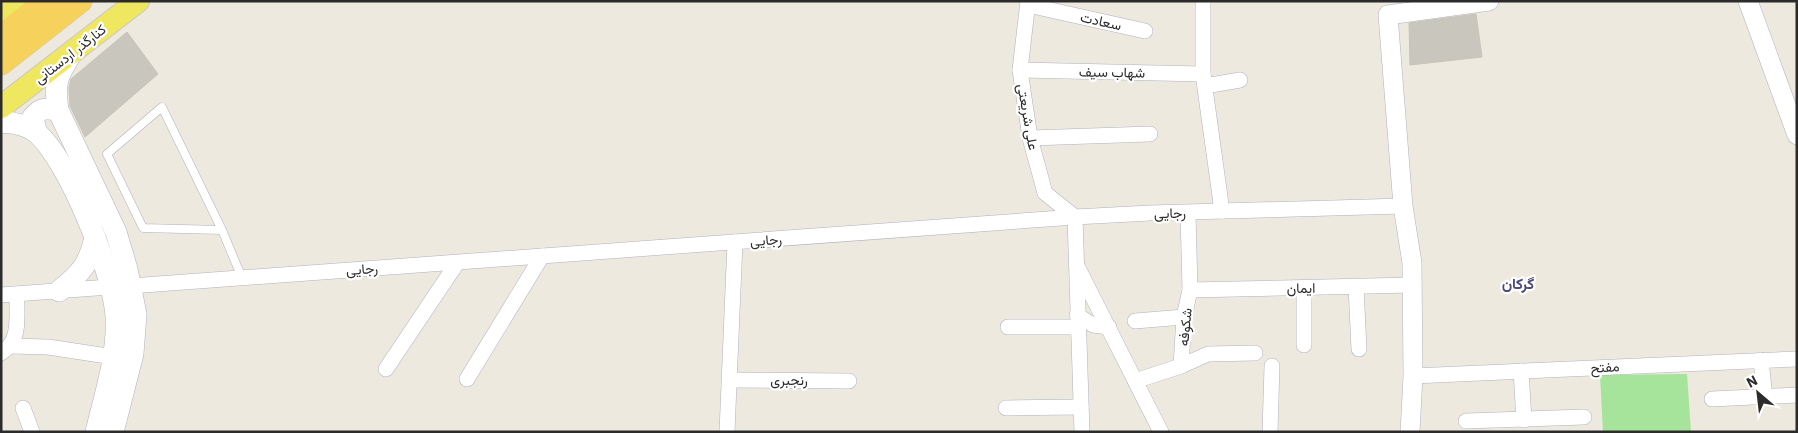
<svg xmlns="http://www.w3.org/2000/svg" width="1798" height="433" font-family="'IBM Plex Sans',Vazirmatn,sans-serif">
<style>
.green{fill:#a6e39b}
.building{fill:#c8c6bd;stroke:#c8c5b7}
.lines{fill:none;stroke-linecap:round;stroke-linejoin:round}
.service-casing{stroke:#b1b1bf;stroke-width:9}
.minor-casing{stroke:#b1b1bf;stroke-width:16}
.tertiary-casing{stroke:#b1b1bf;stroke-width:20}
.secondary-casing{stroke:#b1b1bf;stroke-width:22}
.primary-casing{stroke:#c8c8c8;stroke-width:24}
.trunk-casing{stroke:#c8c8c8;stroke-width:25}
.service{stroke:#fff;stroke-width:8}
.minor{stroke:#fff;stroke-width:15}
.tertiary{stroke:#fff;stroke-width:19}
.secondary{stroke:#fff;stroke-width:21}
.primary{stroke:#f0e760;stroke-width:22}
.trunk{stroke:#f6d25c;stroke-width:24}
.labels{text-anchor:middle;stroke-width:4.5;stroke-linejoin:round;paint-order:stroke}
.street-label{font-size:14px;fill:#2b2b2b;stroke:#fff}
.neighbourhood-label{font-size:15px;font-weight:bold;fill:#4c4c7c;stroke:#fff}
</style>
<rect width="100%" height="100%" fill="#ede9de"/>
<path class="green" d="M1687 374 1691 432H1603L1600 375Z"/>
<g class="building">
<path d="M1476 14 1482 57 1410 65 1409 23Z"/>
<path d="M127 32 158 74 85 137 70 106 69 88 71 79Z"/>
</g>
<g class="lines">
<g class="service-casing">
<path id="service" d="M222 230 162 107 107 154 143 228 222 230 242 278"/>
</g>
<g class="minor-casing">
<g id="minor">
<path d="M1028 1 1020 70 1030 138 1045 193 1075 217"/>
<path d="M1203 1V74L1222 211"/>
<path d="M1028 5 1145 31"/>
<path d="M1020 70 1203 74"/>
<path d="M1205 86 1240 80"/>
<path d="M1030 138 1150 134"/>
<path d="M1188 213 1190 290 1184 317 1181 366 1208 354 1255 353"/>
<path d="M1075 217 1082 432"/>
<path d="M1077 266 1161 432"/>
<path d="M130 286 1075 217 1150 213 1403 206"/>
<path d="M1356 287 1359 349"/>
<path d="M1190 290 1412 285"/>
<path d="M1 295 109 287"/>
<path d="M1077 315 1093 325 1109 327"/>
<path d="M1135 321 1184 317"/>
<path d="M1008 327H1077"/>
<path d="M1304 345V288"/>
<path d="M11 346 48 347 114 357"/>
<path d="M1 353C22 341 16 315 17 294"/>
<path d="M1761 360 1765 398"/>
<path d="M386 369 457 263"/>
<path d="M1521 371 1524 420"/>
<path d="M1413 376 1797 359"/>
<path d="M467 379 542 256"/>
<path d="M730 380 849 381"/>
<path d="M1135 381 1181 366"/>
<path d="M1712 399 1797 395"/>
<path d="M23 408 32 432"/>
<path d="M1006 408 1081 407"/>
<path d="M1466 421 1584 417"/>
<path d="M727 432 735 242"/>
<path d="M1270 432 1272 366"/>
</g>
</g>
<g class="tertiary-casing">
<g id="tertiary">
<path d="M1748 1 1797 135"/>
<path d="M1410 432 1413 376 1412 263 1403 206 1388 15 1489 1"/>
</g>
</g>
<g class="secondary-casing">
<g id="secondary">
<path d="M71 54C57 76 54 84 58 110L116 232 127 269 136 314 133 354 113 432"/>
<path d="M1 123C11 121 29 126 37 133 70 163 113 272 116 316 118 356 105 394 96 432"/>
<path d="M36 131 33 117C40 108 46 108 58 110"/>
<path d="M59 291C81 273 89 265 95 237"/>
</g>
</g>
<g class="primary-casing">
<g id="primary">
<path d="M1 12 14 1"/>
<path d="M1 107 138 1"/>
</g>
</g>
<g class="trunk-casing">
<g id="trunk">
<path d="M1 37 47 1"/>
<path d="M1 63 80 1"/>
</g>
</g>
<use href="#service" class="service"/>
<use href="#minor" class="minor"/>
<use href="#tertiary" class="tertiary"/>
<use href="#secondary" class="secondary"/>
<use href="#primary" class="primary"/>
<use href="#trunk" class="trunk"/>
</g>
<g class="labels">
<g class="street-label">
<text transform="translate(1101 21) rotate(13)" y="5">سعادت</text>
<text transform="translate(70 54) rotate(-38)" y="5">کنارگذر اردستانی</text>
<text transform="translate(1112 72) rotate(1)" y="5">شهاب سیف</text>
<text transform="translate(1028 117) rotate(80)" y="5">علی شریعتی</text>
<text transform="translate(1170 213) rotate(-1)" y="5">رجایی</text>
<text transform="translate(766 240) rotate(-4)" y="5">رجایی</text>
<text transform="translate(362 269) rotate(-4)" y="5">رجایی</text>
<text transform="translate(1301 288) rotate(-1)" y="5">ایمان</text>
<text transform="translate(1185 327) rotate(-84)" y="5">شکوفه</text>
<text transform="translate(1605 367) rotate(-3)" y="5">مفتح</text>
<text x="789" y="385">رنجبری</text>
</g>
<g class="neighbourhood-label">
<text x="1518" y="289">گرکان</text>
</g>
</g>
<rect width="1798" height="433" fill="none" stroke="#2b2b2b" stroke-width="5"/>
<g transform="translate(1758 393) rotate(332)" stroke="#ffffff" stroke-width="4" paint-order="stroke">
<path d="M0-4L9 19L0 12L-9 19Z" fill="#2b2b2b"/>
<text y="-8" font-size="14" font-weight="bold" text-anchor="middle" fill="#2b2b2b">N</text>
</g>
</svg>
